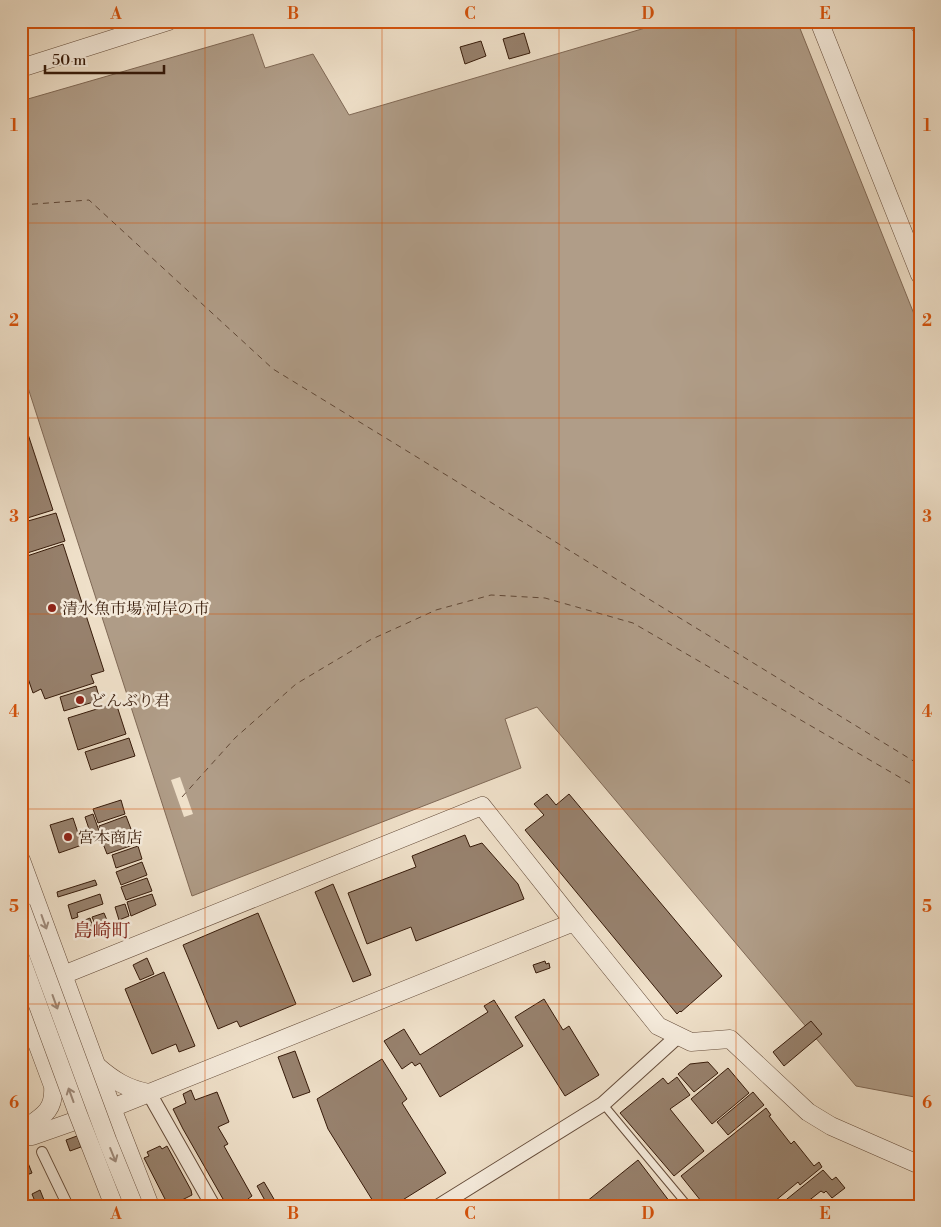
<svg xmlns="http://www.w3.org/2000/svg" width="941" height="1227" font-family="'Libre Bodoni','Noto Serif JP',serif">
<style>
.water{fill:#b09d88;stroke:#806956}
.pier{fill:#efe0c9}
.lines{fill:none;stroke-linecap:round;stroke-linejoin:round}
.ferry{stroke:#614836;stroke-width:1;stroke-dasharray:6 5;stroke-linecap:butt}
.building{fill:#97816d;stroke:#371b0a}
.service-casing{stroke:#654c3a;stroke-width:9}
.pedestrian-casing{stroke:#654c3a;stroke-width:12}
.minor-casing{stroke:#654c3a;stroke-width:16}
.tertiary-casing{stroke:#654c3a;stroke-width:19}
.service{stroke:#f5ebdc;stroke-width:7}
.pedestrian{stroke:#f5ebdc;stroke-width:10}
.minor{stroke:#f5ebdc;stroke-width:14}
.tertiary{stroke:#f5ebdc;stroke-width:18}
.tertiary-bridge-casing{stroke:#654c3a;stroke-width:19;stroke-linecap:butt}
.tertiary-bridge{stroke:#f5ebdc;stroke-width:18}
.oneway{stroke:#a08d7e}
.grid{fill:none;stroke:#d6530c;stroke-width:1;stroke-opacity:0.55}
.poi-dot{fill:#8f2418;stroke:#f5ebdc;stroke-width:2}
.labels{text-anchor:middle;stroke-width:5;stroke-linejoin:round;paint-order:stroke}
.poi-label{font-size:16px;fill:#371b0a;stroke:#f5ebdc;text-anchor:start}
.quarter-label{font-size:19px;fill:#7a1f14;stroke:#f5ebdc}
.neatline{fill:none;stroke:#d6530c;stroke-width:2}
.grid-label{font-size:16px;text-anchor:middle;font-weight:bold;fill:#d6530c}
</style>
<rect width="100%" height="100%" fill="#efe0c9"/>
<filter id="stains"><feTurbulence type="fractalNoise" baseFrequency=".004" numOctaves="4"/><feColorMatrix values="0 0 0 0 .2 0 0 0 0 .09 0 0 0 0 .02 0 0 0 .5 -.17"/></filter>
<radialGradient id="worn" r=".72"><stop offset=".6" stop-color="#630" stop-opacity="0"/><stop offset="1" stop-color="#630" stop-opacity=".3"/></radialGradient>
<path class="water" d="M669 21H797L920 329V1098L856 1086 537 707 505 719 521 768 192 896 21 366V101L253 34 265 68 313 54 349 115Z"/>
<path class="pier" d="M180 777 193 814 184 817 171 780Z"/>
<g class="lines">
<g class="ferry">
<path d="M21 205 89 200 273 369 920 765"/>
<path d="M182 797 235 738 296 684 370 640 436 610 491 595 545 598 633 623 920 789"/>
</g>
</g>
<g class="building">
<path d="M524 33 530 53 509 59 503 39Z"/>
<path d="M481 41 486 56 465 64 460 47Z"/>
<path d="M21 413 53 510 21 520Z"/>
<path d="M56 513 65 541 21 555V523Z"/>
<path d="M63 544 104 671 91 675 94 683 45 699 41 689 33 693 21 658V558Z"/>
<path d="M96 686 100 700 64 711 60 697Z"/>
<path d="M116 703 126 734 78 750 68 718Z"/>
<path d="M129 738 135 756 91 770 85 752Z"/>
<path d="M547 794 556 805 569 794 722 976 681 1012 680 1011 677 1014 525 830 544 815 534 804Z"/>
<path d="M121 800 125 814 98 823 93 809Z"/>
<path d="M93 814 102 839 93 841 85 817Z"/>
<path d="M126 816 131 829 103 839 99 826Z"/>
<path d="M73 818 82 845 59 853 50 825Z"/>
<path d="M132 831 136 844 107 854 102 841Z"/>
<path d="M465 835 470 847 482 843 518 884 524 899 416 941 411 927 367 944 348 893 416 867 412 856Z"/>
<path d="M138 846 142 859 116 868 112 855Z"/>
<path d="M142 862 147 875 121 885 116 872Z"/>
<path d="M147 878 152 891 126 900 121 887Z"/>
<path d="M95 880 97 885 58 897 57 892Z"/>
<path d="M333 884 371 975 353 982 315 892Z"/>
<path d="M100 894 103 904 77 913 78 917 72 919 68 905Z"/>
<path d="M152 894 156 905 131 916 127 902Z"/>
<path d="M125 904 129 916 119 920 115 907Z"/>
<path d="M104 913 109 925 97 929 92 917Z"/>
<path d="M258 913 296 1004 240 1027 237 1021 218 1029 183 945Z"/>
<path d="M90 918 94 931 89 933 85 920Z"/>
<path d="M147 958 154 974 140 980 133 965Z"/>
<path d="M545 961 546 964 549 963 550 968 536 973 533 965Z"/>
<path d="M164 972 195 1046 179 1052 176 1044 152 1054 125 989Z"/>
<path d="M544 999 563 1030 569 1026 599 1075 565 1096 515 1017Z"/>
<path d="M494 1000 523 1046 440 1097 420 1063 415 1066 412 1062 402 1069 384 1041 404 1029 420 1055 488 1012 484 1006Z"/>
<path d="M811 1021 822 1034 784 1066 773 1052Z"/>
<path d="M295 1051 310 1092 293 1098 278 1057Z"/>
<path d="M382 1059 407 1099 402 1103 446 1173 393 1206H376L328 1129 317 1099Z"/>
<path d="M708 1062 718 1073 694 1092 678 1074 690 1064Z"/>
<path d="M728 1068 749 1093 712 1124 691 1099Z"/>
<path d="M677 1077 690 1095 670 1109 704 1151 674 1176 620 1113 663 1078 668 1084Z"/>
<path d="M191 1090 195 1100 217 1092 229 1122 218 1127 228 1144 224 1146 252 1196 248 1199 251 1205 254 1204 255 1206H227L183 1129 173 1109 186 1103 183 1094Z"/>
<path d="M753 1092 764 1105 728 1135 717 1122Z"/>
<path d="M766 1108 771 1115 769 1116 791 1144 794 1141 814 1166 819 1162 822 1167 800 1185 798 1182 769 1206H705L681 1176Z"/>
<path d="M77 1136 81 1147 70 1151 66 1140Z"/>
<path d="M160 1146 162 1149 167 1146 191 1190 192 1195 174 1204 172 1201 167 1203 144 1158 149 1156 147 1152Z"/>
<path d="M26 1158 32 1173 24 1176 21 1170V1160Z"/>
<path d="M638 1160 673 1206H581Z"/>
<path d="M823 1170 832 1180 836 1177 845 1188 832 1198 826 1191 824 1193 821 1191 802 1206H784L782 1203Z"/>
<path d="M264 1182 278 1206H268L257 1186Z"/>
<path d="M40 1190 44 1200 36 1204 32 1194Z"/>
</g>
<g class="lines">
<g class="service-casing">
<path id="service" d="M603 1104 688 1206"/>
</g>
<g class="pedestrian-casing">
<path id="pedestrian" d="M42 1152 68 1206"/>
</g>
<g class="minor-casing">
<g id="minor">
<path d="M149 1093 213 1206"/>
<path d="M439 1206 603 1104 678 1036"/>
</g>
</g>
<g class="tertiary-casing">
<g id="tertiary">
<path d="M819 21 920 275"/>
<path d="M918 21 920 25"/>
<path d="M21 68 169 21"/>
<path d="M21 860 112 1108 150 1206"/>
<path d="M63 975 482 806 574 922"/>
<path d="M21 1000 53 1086C55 1112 41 1117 21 1131"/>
<path d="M97 1066C113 1080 127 1089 149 1093"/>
<path d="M21 1137 32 1136 112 1108 574 922 658 1026 691 1042 730 1039 808 1112 831 1126 920 1165"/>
</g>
</g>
<use href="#service" class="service"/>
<use href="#pedestrian" class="pedestrian"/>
<use href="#minor" class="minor"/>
<use href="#tertiary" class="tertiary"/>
<g class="tertiary-bridge-casing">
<g id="tertiary-bridge">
<path d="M21 907 108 1142 134 1206"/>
<path d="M21 959 78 1114 114 1206"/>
</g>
</g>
<use href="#tertiary-bridge" class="tertiary-bridge"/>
</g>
<defs><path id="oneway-shaft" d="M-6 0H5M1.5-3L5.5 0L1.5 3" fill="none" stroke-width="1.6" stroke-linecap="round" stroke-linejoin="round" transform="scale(1.25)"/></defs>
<g class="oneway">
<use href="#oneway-shaft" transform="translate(44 922) rotate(70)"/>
<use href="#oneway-shaft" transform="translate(55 1002) rotate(70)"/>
<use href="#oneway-shaft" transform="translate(71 1095) rotate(-110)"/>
<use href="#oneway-shaft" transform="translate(113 1155) rotate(68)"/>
</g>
<path class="grid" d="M205 21V1206M382 21V1206M559 21V1206M736 21V1206M21 223H920M21 418H920M21 614H920M21 809H920M21 1004H920"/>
<g class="poi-dot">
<circle cx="52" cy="608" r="5"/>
<circle cx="80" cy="700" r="5"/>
<circle cx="68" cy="837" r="5"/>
</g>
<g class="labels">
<g class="poi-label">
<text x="62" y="614">清水魚市場 河岸の市</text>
<text x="90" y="706">どんぶり君</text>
<text x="78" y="843">宮本商店</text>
</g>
<g class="quarter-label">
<text x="102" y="937">島崎町</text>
</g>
</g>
<rect width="941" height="1227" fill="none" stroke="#efe0c9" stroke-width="55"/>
<path d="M45 65v8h119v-8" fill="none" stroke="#371b0a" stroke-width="2.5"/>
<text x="52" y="65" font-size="15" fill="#371b0a" stroke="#f5ebdc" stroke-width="4" paint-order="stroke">50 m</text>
<rect x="28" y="28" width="886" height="1172" class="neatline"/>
<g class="grid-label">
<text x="116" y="19">A</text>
<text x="293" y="19">B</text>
<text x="470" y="19">C</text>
<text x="648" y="19">D</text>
<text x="825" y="19">E</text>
<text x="14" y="131">1</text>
<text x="927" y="131">1</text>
<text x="14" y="326">2</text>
<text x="927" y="326">2</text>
<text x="14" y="522">3</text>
<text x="927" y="522">3</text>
<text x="14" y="717">4</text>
<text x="927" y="717">4</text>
<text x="14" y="912">5</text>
<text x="927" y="912">5</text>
<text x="14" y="1108">6</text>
<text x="927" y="1108">6</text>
<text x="116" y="1219">A</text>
<text x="293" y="1219">B</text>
<text x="470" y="1219">C</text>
<text x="648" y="1219">D</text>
<text x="825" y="1219">E</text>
</g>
<rect width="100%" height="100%" filter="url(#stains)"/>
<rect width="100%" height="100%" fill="url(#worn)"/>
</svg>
